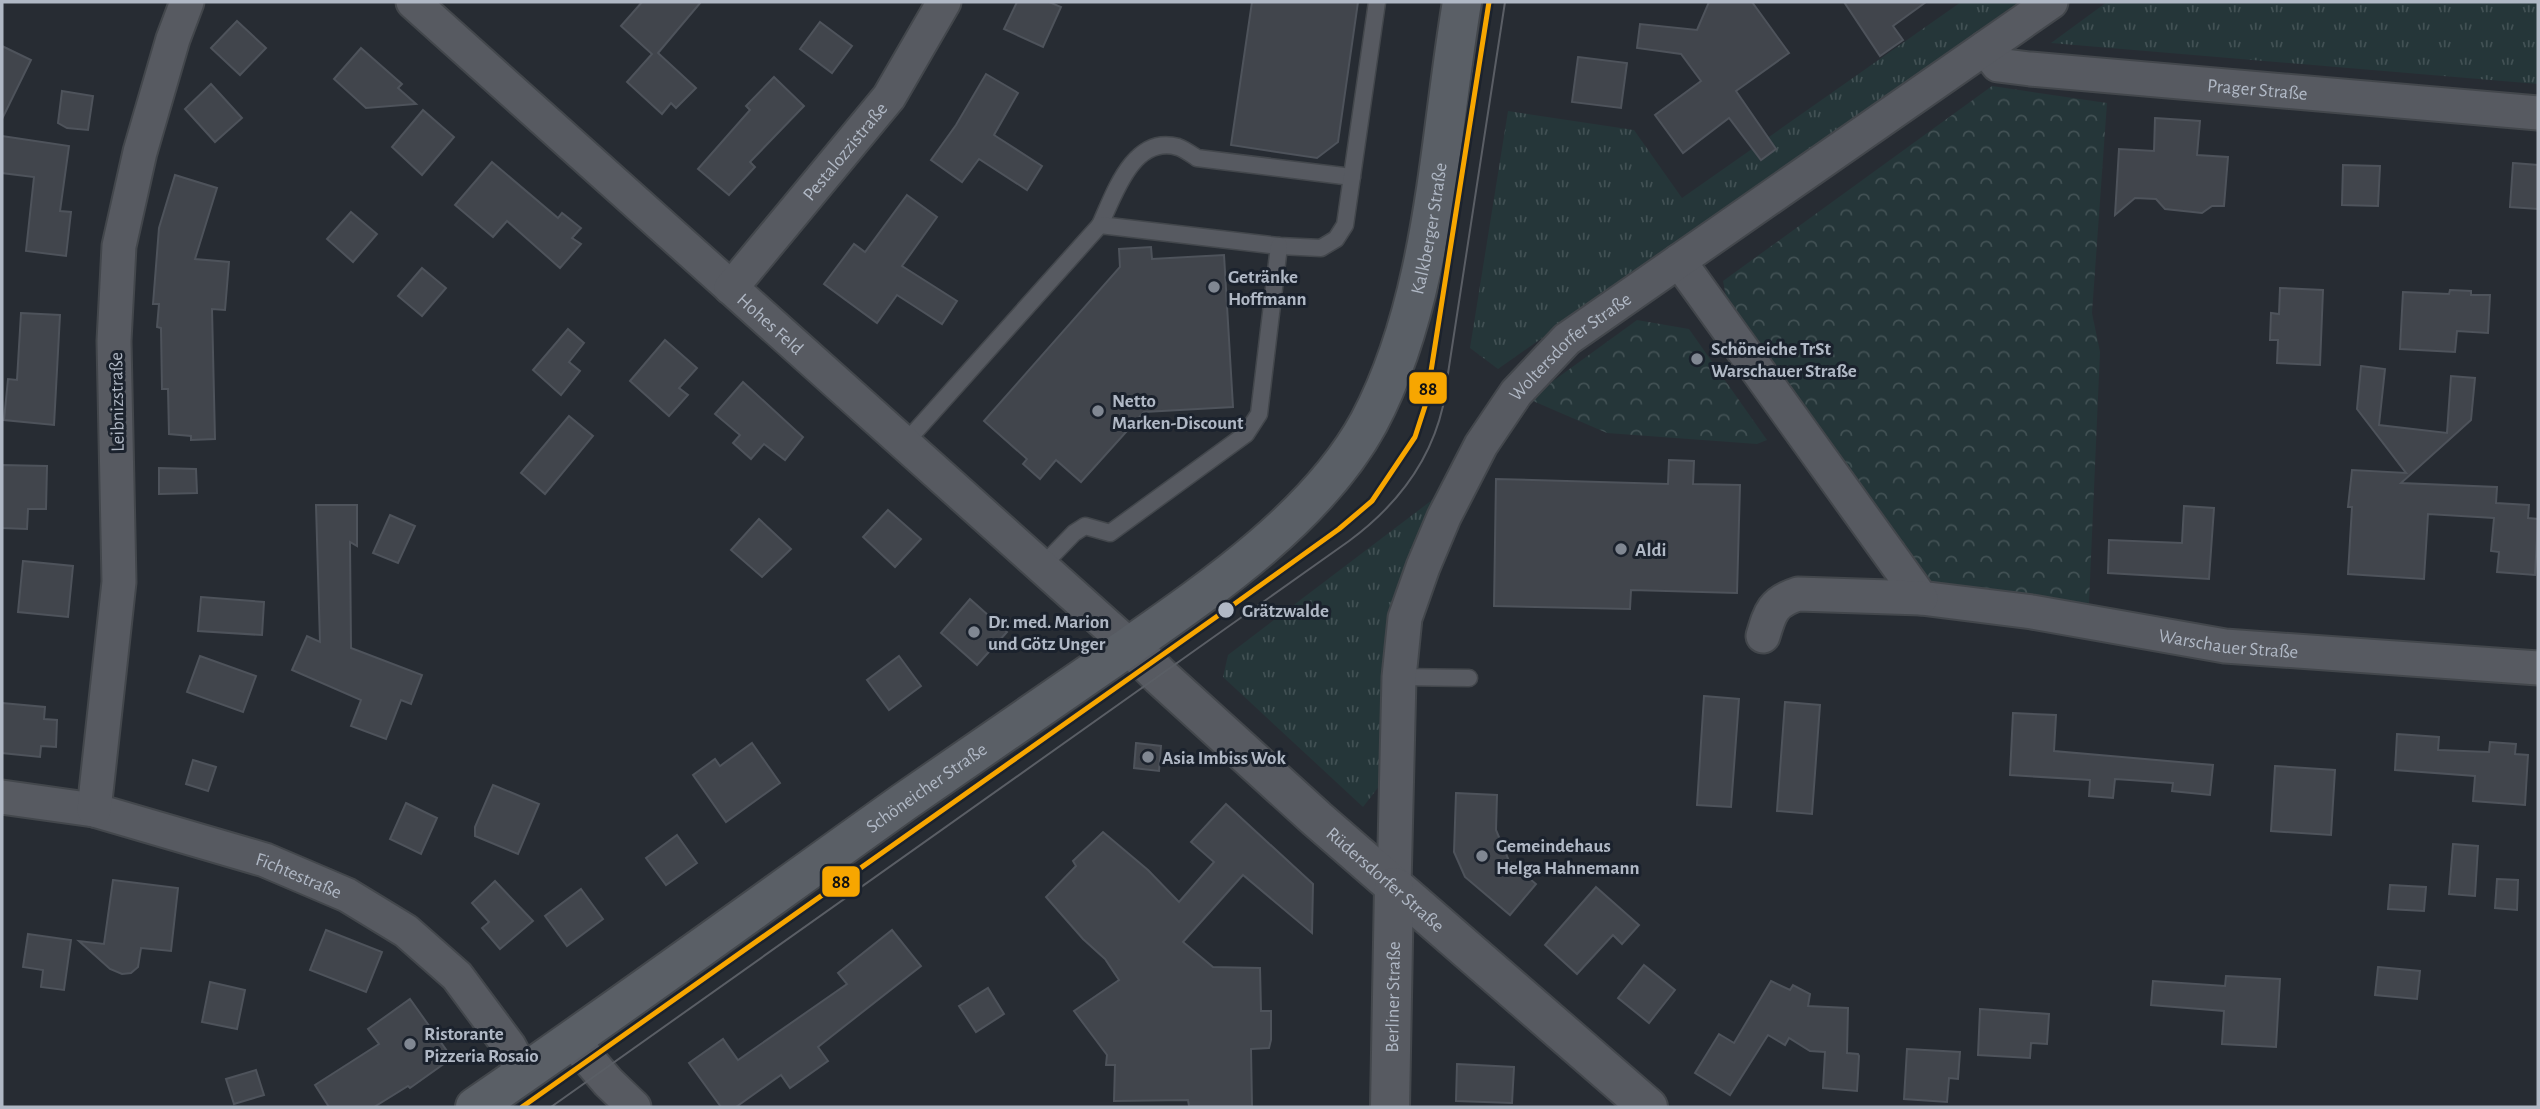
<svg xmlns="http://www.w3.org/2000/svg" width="2540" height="1109" font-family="'Alegreya Sans',sans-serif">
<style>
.grass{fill:url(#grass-tufts)}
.forest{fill:url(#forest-crowns)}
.building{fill:#41454c;stroke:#4e535b;stroke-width:2}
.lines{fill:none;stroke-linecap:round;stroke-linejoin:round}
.service-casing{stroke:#43474c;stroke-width:19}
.minor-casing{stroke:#43474c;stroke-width:37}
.tertiary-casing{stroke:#43474c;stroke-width:42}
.secondary-casing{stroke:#43474c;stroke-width:42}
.service{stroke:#575a61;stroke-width:16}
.minor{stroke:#575a61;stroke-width:33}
.tertiary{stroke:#575a61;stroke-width:38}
.secondary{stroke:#5a5f66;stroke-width:38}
.tram{stroke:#5a5e65;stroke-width:2}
.tram-1-casing{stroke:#1b222d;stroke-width:10}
.tram-1{stroke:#f7a600;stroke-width:5}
.poi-dot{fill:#808792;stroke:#1b222d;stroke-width:2.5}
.stop-dot{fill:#b0b8c5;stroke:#1b222d;stroke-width:2.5}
.labels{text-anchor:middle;stroke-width:6;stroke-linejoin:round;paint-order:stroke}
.street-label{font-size:19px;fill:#b0b8c5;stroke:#1b222d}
.poi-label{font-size:19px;font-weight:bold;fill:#b0b8c5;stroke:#1b222d;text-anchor:start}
.stop-label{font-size:19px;font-weight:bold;fill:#b0b8c5;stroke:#1b222d;text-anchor:start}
.line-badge{stroke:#1b222d;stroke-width:2.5}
.pale-badge-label{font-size:19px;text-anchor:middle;font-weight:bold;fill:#111}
</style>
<defs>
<pattern id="grass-tufts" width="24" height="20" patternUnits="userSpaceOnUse" patternTransform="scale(1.75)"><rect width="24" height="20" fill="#253639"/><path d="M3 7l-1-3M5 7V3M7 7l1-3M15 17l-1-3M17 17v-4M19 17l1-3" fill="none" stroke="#425154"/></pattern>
<pattern id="forest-crowns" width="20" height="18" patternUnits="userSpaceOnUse" patternTransform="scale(1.75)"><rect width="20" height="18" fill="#253639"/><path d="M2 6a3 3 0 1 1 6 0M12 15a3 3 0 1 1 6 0" fill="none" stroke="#425154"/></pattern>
</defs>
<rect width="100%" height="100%" fill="#272c33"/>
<g class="grass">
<path d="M1961 2H2019L1498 369 1470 348 1508 111 1634 130 1682 198Z"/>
<path d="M2107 2H2538V84L2051 43Z"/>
<path d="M1440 494 1387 776 1363 807 1223 677 1228 655Z"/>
</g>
<g class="forest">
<path d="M1992 86 2107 103 2092 313 2100 352 2089 603 1951 594 1924 577 1727 302 1723 281Z"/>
<path d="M1637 320 1689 329 1767 440 1757 444 1607 433 1533 401 1553 381Z"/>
</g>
<g class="building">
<path d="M642 2H701L658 53 696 88 676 108 671 103 662 114 627 82 652 54 621 26Z"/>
<path d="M1017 2H1049L1061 7 1043 47 1004 29Z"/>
<path d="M1252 2H1358L1338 142 1317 158 1231 145Z"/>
<path d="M1709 2H1752L1789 53 1736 91 1776 149 1761 160 1729 118 1683 153 1655 115 1701 81 1681 54 1637 48 1640 24 1697 30Z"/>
<path d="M1844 2H1926L1893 26 1903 40 1880 56Z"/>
<path d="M237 21 266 48 240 75 211 48Z"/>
<path d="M820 22 852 46 832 73 800 49Z"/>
<path d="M2 46 31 60 2 119Z"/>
<path d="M361 48 402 84 398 88 416 104 366 108 334 79Z"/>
<path d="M1578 57 1627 63 1621 108 1572 102Z"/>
<path d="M986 74 1018 93 994 135 1042 166 1027 190 979 159 962 182 931 160 956 125Z"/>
<path d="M774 77 804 106 750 162 755 167 729 195 698 169 750 110 746 106Z"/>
<path d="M211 84 242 118 215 142 185 109Z"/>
<path d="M62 91 93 96 88 130 67 128 58 123Z"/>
<path d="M423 110 454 137 422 175 392 147Z"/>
<path d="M2155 118 2200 121 2197 155 2228 157 2224 206H2212L2202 213 2165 209 2156 199 2135 198 2115 215 2119 149 2154 151Z"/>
<path d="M2 136 69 146 60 211 71 212 66 256 26 251 34 177 2 173Z"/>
<path d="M492 162 558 218 562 213 581 228 572 238 581 244 560 268 507 221 493 237 455 205Z"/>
<path d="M2513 163 2538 165V209L2510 207Z"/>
<path d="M2343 165 2380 166 2378 206 2342 205Z"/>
<path d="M175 175 217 188 195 259 229 262 225 310 212 309 215 439 191 440V436L169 434 168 389H162L161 328 157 327 159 304H153L159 228Z"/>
<path d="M907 195 937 217 902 266 957 301 942 324 897 295 877 323 824 284 854 244 865 252Z"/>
<path d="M351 212 377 234 353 262 327 239Z"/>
<path d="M1151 247 1152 259 1224 255 1233 407 1144 412 1081 482 1056 460 1040 479 1023 464 1027 459 984 421 1120 267 1119 249Z"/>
<path d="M422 268 446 288 422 316 398 296Z"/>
<path d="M2280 288 2323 290 2320 365 2277 363 2278 340H2270L2271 313 2279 314Z"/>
<path d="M2450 290 2471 291V295H2490L2488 333 2457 331 2455 352 2400 349 2403 292 2449 294Z"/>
<path d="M21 313 60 315 54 425 4 420 8 379 17 380Z"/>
<path d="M568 329 584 343 569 362 580 371 561 395 533 370Z"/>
<path d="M665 340 697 368 679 388 688 395 669 416 630 381Z"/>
<path d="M2361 366 2385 369 2379 425 2447 433 2451 376 2475 378 2471 420 2401 483 2497 487 2496 503 2529 505 2528 518 2538 519 2535 575 2497 572 2499 552 2491 551 2494 518 2428 514 2424 579 2348 574 2352 507H2348L2352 470 2406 473 2357 409Z"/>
<path d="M743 382 803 437 785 460 764 444 751 459 733 443 740 435 715 414Z"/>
<path d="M569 416 593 436 545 494 521 473Z"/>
<path d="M1669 460 1694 461 1693 484 1740 485 1737 593 1631 590 1630 609 1494 606 1496 479 1668 484Z"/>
<path d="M2 465 47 466 46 509H28L27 529 2 528Z"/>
<path d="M159 468 196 469 197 493 159 494Z"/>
<path d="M316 505H357V546L350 542 351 648 422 675 411 704 401 700 386 739 351 726 361 700 292 670 307 636 320 642Z"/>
<path d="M2184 506 2214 508 2209 579 2108 573 2109 540 2182 543Z"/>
<path d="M888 510 921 539 895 567 863 537Z"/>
<path d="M390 515 415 526 398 563 373 553Z"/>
<path d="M759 519 791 549 762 577 731 550Z"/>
<path d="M23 561 73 566 68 617 18 612Z"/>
<path d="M201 597 264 602 262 635 198 631Z"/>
<path d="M970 599 1007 632 977 665 941 633Z"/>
<path d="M200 656 256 676 243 712 187 692Z"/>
<path d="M899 656 921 686 889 710 867 680Z"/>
<path d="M1704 696 1739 699 1731 807 1697 805Z"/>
<path d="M1785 702 1820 705 1812 814 1777 811Z"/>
<path d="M2 703 45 707 44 719 57 720 56 747 41 746 40 757 2 753Z"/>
<path d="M2013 713 2056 715 2054 751 2213 765 2210 795 2172 791 2173 783 2115 779 2113 798 2089 796 2090 780 2010 775Z"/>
<path d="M2397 734 2439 737 2438 750 2489 752 2490 742 2516 744 2515 754 2528 755 2525 805 2473 801 2475 776 2395 770Z"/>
<path d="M752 743 780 783 726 822 693 775 715 759 720 766Z"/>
<path d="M1136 743 1161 746 1159 771 1134 768Z"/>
<path d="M193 760 216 767 208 791 186 784Z"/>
<path d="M2275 766 2335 770 2331 835 2271 831Z"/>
<path d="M493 785 539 804 518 854 475 836V827Z"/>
<path d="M1456 793 1497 795 1496 830 1509 861 1536 884 1510 915 1465 877 1454 852Z"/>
<path d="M406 803 437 818 421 854 390 839Z"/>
<path d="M1226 804 1313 884 1312 933 1243 875 1183 942 1213 967 1260 968 1261 1011H1271V1040L1269 1048 1251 1049 1252 1106H1189L1188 1100 1114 1101 1115 1065H1106L1107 1055 1074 1011 1119 980 1105 959 1083 939 1046 897 1076 866 1073 861 1103 832 1148 870 1179 902 1214 862 1191 842Z"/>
<path d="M677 835 697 863 666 885 646 858Z"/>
<path d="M2453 844 2478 846 2475 896 2449 894Z"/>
<path d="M2497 879 2518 880 2517 910 2495 908Z"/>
<path d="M113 880 178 888 171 951 141 948 138 967 131 973 122 974 110 969 79 941 104 944Z"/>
<path d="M495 881 533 921 500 949 482 928 489 922 472 903Z"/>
<path d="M2390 885 2426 887 2424 911 2388 909Z"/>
<path d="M1596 887 1639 925 1622 944 1613 935 1577 974 1545 945Z"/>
<path d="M581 889 603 919 567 946 545 916Z"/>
<path d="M326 930 382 952 366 992 310 970Z"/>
<path d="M892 930 921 966 818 1047 828 1061 790 1088 781 1075 736 1107H721L689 1063 723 1039 738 1060 847 984 838 973Z"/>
<path d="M28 934 71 940 64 990 41 987 43 970 23 967Z"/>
<path d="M1644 965 1675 990 1649 1023 1618 998Z"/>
<path d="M2378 967 2420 971 2417 999 2375 995Z"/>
<path d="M2226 976 2280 979 2276 1047 2222 1044 2224 1011 2151 1005 2153 981 2225 986Z"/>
<path d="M1771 981 1790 990 1793 985 1810 994 1808 1006 1848 1008 1847 1053 1858 1054 1859 1056 1857 1091 1823 1088 1825 1052 1810 1051 1789 1038 1785 1045 1768 1035 1730 1095 1695 1073 1719 1034 1734 1043Z"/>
<path d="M210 982 245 990 237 1029 202 1022Z"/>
<path d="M988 988 1004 1014 976 1032 959 1006Z"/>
<path d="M410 999 452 1058 410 1088 408 1086 374 1107H329L315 1085 379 1044 368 1029Z"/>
<path d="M1980 1009 2049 1014 2047 1044 2031 1043 2030 1058 1978 1055Z"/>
<path d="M1907 1049 1960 1052 1958 1079 1949 1078 1947 1102 1904 1099Z"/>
<path d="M1457 1064 1514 1067 1512 1103 1456 1101Z"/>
<path d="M256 1070 264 1095 234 1104 226 1079Z"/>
</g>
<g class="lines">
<g class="service-casing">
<g id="service">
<path d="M1100 225C1114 195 1133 134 1178 147 1184 149 1191 154 1197 158L1352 177"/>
<path d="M904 444 1100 225 1279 246 1321 248 1336 239 1345 225 1377 2"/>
<path d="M1041 567 1074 533 1085 526 1110 533 1246 434 1259 414 1279 246"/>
<path d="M1399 677 1469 678"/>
</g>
</g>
<g class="minor-casing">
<g id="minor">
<path id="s1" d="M413 2 1130 646"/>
<path id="s2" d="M1985 48 1998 65 2030 69 2538 113"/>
<path id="s3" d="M1679 261 1921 598 2032 612 2225 646 2538 668"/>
<path id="s4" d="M731 288 889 97 944 2"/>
<path d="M1763 636C1770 612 1773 602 1798 594L1921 598"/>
<path id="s5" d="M2 797 94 810 265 860 347 895 406 931 457 976 509 1046 524 1074"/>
<path d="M94 810 119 582 114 341 119 246 140 152 173 39 187 2"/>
<path id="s6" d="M1394 887 1399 677 1405 618 1423 567 1444 517 1481 445 1516 393 1567 339 2051 2"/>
<path d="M572 1040 608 1082 634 1107"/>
</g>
</g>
<g class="tertiary-casing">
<g id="tertiary">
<path id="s7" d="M1130 646 1160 676 1317 819 1648 1107"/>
<path id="s8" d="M1390 1107 1394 887"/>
</g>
</g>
<g class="secondary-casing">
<g id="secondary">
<path id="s9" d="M475 1107C620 1008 761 904 904 802 973 754 1042 706 1111 659 1201 596 1316 520 1369 422 1435 298 1439 139 1462 2"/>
</g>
</g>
<use href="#service" class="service"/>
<use href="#minor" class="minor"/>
<use href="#tertiary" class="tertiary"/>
<use href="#secondary" class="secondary"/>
<path class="tram" d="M551 1107 1349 541C1395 507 1430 463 1443 406L1505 2"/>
<g class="tram-1-casing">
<path id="tram-1" d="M522 1107 1226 610 1339 529 1372 501 1415 437 1426 403 1489 2"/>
</g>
<use href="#tram-1" class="tram-1"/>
</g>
<g class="poi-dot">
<circle cx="1214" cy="287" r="7"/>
<circle cx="1697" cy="359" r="7"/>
<circle cx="1098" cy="411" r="7"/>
<circle cx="1621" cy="549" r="7"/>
<circle cx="974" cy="632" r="7"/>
<circle cx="1148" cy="757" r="7"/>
<circle cx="1482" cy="856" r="7"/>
<circle cx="410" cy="1044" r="7"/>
</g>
<circle class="stop-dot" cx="1226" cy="610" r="9"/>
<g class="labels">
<g class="street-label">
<text dy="7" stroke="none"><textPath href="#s2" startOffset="282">Prager Straße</textPath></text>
<text dy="7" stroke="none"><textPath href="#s4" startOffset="178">Pestalozzistraße</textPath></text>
<text dy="7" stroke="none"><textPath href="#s9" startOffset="1335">Kalkberger Straße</textPath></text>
<text dy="7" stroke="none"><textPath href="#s1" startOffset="481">Hohes Feld</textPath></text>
<text dy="7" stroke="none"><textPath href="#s6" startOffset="593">Woltersdorfer Straße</textPath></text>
<text transform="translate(116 402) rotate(-91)" y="7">Leibnizstraße</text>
<text dy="7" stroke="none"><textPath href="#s3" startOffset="726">Warschauer Straße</textPath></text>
<text dy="7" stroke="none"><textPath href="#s9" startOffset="553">Schöneicher Straße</textPath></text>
<text dy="7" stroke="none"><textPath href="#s5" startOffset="308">Fichtestraße</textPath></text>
<text dy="7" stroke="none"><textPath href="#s7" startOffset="346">Rüdersdorfer Straße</textPath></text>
<text dy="7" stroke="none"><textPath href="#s8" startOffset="110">Berliner Straße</textPath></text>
</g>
<g class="poi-label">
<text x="1228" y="283">Getränke<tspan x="1228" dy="22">Hoffmann</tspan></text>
<text x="1711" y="355">Schöneiche TrSt<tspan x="1711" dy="22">Warschauer Straße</tspan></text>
<text x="1112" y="407">Netto<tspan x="1112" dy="22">Marken-Discount</tspan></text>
<text x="1635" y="556">Aldi</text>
<text x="988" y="628">Dr. med. Marion<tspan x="988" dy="22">und Götz Unger</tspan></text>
<text x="1162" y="764">Asia Imbiss Wok</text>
<text x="1496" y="852">Gemeindehaus<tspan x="1496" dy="22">Helga Hahnemann</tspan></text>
<text x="424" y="1040">Ristorante<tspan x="424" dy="22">Pizzeria Rosaio</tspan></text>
</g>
<g class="stop-label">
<text x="1242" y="617">Grätzwalde</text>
</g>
</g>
<g class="line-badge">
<rect x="1408" y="371" width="40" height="34" rx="7" fill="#f7a600"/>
<rect x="821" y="865" width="40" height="33" rx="7" fill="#f7a600"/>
</g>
<g class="pale-badge-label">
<text x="1428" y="395">88</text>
<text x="841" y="888">88</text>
</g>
<rect width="2540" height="1109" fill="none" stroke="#b0b8c5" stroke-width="7"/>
</svg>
